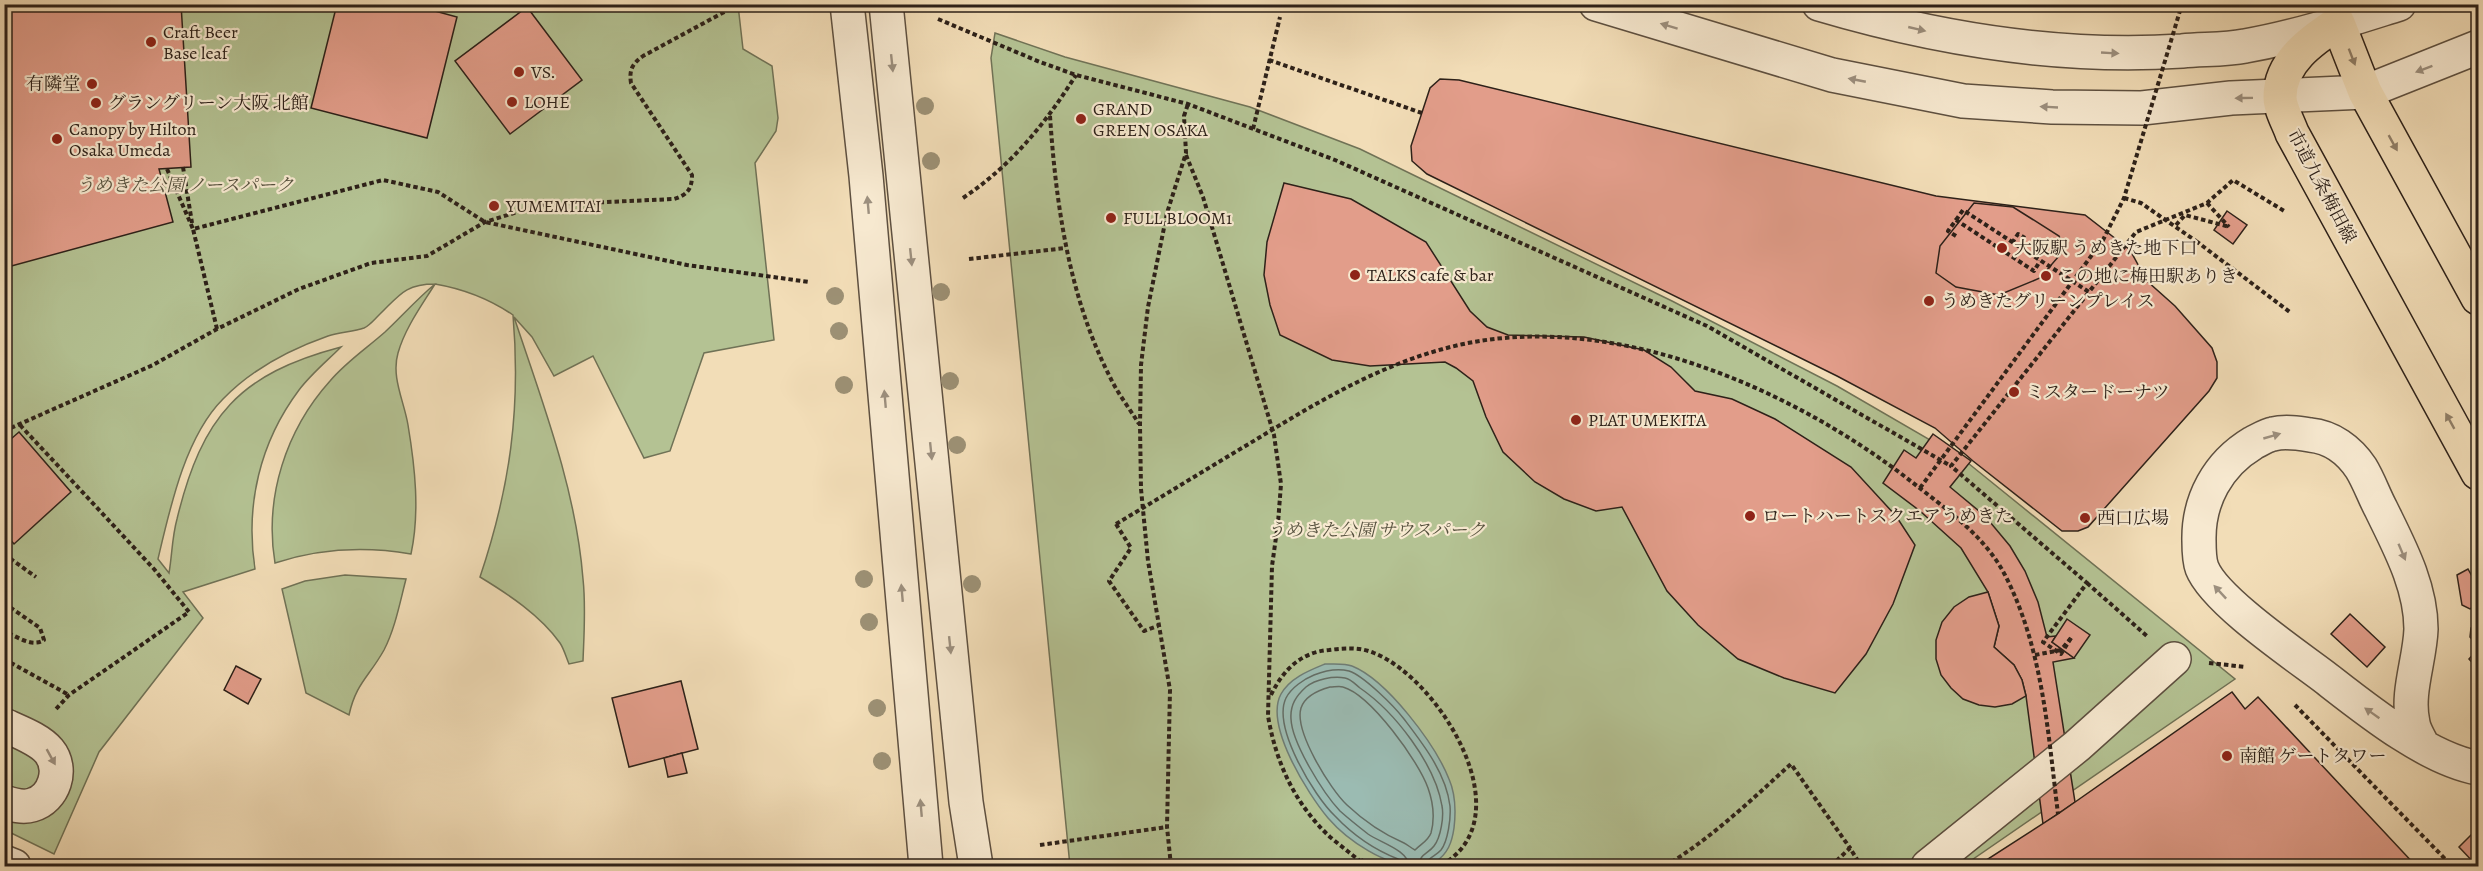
<svg xmlns="http://www.w3.org/2000/svg" width="2483" height="871" font-family="Alegreya,'Noto Serif JP',serif">
<style>
.green{fill:#b4c293;stroke:#707256;stroke-width:1.5}
.water{fill:#9bbbb2;stroke:#6f7d75;stroke-width:1.5}
.lines{fill:none;stroke-linecap:round;stroke-linejoin:round}
.shore{stroke:#646e66;stroke-width:1.5}
.building{fill:#e29d8a;stroke:#2d2119;stroke-width:1.5}
.minor-casing{stroke:#5e5040;stroke-width:36}
.major-casing{stroke:#2d2119;stroke-width:36}
.path{stroke:#2d2119;stroke-width:4;stroke-dasharray:4.5 3;stroke-linecap:butt}
.minor{stroke:#f7e9d0;stroke-width:33}
.major{stroke:#f2ddb7;stroke-width:33}
.path-bridge{stroke:#2d2119;stroke-width:4;stroke-dasharray:4.5 3;stroke-linecap:butt}
.tree{fill:#9c9074}
.oneway{fill:#9c8f7e}
.oneway2{fill:#907f68}
.poi-dot{fill:#8f2418;stroke:#f7e9d0;stroke-width:2}
.labels{text-anchor:middle;stroke-width:4.5;stroke-linejoin:round;paint-order:stroke}
.poi-label{font-size:18px;fill:#2d2119;stroke:#f7e9d0;text-anchor:start}
.park-label{font-size:18px;font-style:italic;fill:#56513e;stroke:#f7e9d0}
.street-label{font-size:18px;fill:#2d2119;stroke:#f7e9d0}
</style>
<rect width="100%" height="100%" fill="#f2ddb7"/>
<filter id="stains"><feTurbulence type="fractalNoise" baseFrequency=".00333" numOctaves="4"/><feColorMatrix values="0 0 0 0 .2 0 0 0 0 .09 0 0 0 0 .02 0 0 0 .5 -.17"/></filter>
<radialGradient id="worn" r=".72"><stop offset=".6" stop-color="#630" stop-opacity="0"/><stop offset="1" stop-color="#630" stop-opacity=".3"/></radialGradient>
<g class="green">
<path d="M4 5H738L743 49 772 66 778 118 776 131 755 163 774 340 704 353 670 451 644 458 593 356 554 376 532 337 514 317C542 401 576 489 583 579 586 606 584 634 583 661L569 664C566 657 564 649 560 643 540 615 508 594 480 577 510 488 521 409 513 315 488 298 464 289 435 284 422 305 405 328 398 353 391 377 404 401 408 425 415 467 420 512 411 554 364 546 321 548 275 563 264 497 286 430 330 381 346 362 367 348 385 332 402 316 417 299 435 284 404 284 399 296 378 316 374 320 369 326 364 328 353 332 340 332 328 336 291 349 251 370 223 399 185 437 170 508 158 559L169 573C172 556 172 537 177 519 202 416 239 374 341 347 327 361 311 374 299 390 260 442 245 505 255 569L183 592 203 618 99 752 54 854 5 830Z"/>
<path d="M995 33 1065 57 1250 107 1360 149 1672 301 1837 386 1963 459 2235 679 1963 866H1070L991 58Z"/>
<path d="M345 575 406 579C400 602 395 629 384 650 369 677 356 683 349 715L306 693 282 589 305 581Z"/>
</g>
<path class="water" d="M1325 664C1333 664 1345 663 1352 666 1387 680 1435 744 1449 779 1456 795 1456 811 1454 828 1452 842 1448 854 1435 862 1430 865 1423 865 1418 865 1387 868 1347 840 1328 818 1308 794 1264 725 1281 694 1290 678 1308 671 1325 664Z"/>
<g class="lines">
<g class="shore">
<path d="M1330 687C1334 687 1340 686 1343 687 1371 695 1419 762 1428 788 1433 802 1435 818 1431 833 1428 841 1421 844 1415 850 1411 848 1408 845 1404 843 1383 834 1364 821 1347 805 1330 789 1294 731 1301 708 1305 696 1319 690 1330 687Z"/>
<path d="M1401 866 1398 859C1375 850 1352 834 1335 816 1314 796 1272 727 1286 698 1291 688 1304 679 1314 675 1324 671 1337 668 1349 671 1364 676 1394 706 1404 719 1423 744 1446 773 1450 806 1451 818 1448 841 1441 850 1435 857 1427 857 1426 866"/>
<path d="M1409 866C1408 850 1381 843 1368 834 1359 827 1349 819 1340 811 1323 793 1292 743 1291 719 1290 705 1296 696 1306 687 1316 679 1333 676 1345 678 1351 679 1356 685 1360 688 1395 712 1435 764 1442 806 1444 816 1441 837 1434 846 1428 854 1419 854 1419 866"/>
</g>
</g>
<g class="building">
<path d="M6 4H181L191 167 159 169 173 222 4 268V39H8Z"/>
<path d="M337 4H409L457 17 427 138 311 108Z"/>
<path d="M527 7 582 80 510 134 455 61Z"/>
<path d="M1440 79 1459 80 1936 196 2085 215 2130 250 2147 281 2175 306 2212 348 2217 362V378L2209 391 2088 527 2078 531H2062L1973 461 1935 428 1837 376 1427 174 1412 161 1411 146 1430 88Z"/>
<path d="M1284 183 1351 199 1426 242 1470 311 1487 327 1508 335 1584 337 1644 350 1671 367 1695 391 1732 399 1775 419 1851 467 1896 516 1915 545 1893 604 1866 654 1835 693 1784 678 1738 659 1698 625 1667 591 1622 507 1596 511 1564 499 1535 482 1503 452 1486 417 1473 381 1456 368 1445 362 1370 366 1332 360 1280 335 1270 305 1264 275 1267 242Z"/>
<path d="M1974 203 2013 207 2059 236 2065 249 2040 278 1999 295 1956 287 1936 273 1940 246Z"/>
<path d="M2227 211 2247 225 2233 244 2214 230Z"/>
<path d="M19 432 71 492 14 544 4 532V445Z"/>
<path d="M1933 434 1971 461 1950 487 1985 516 2010 546 2025 571 2038 602 2047 637 2056 636 2052 642 2074 658 2053 662 2075 802 2043 824 2026 696 2022 680 2014 665 1994 647 1999 626 1988 592 1961 548 1920 511 1883 483 1904 450 1916 458Z"/>
<path d="M2468 569 2478 587V604L2470 609 2462 605 2457 575Z"/>
<path d="M1988 592 1999 626 1994 647 2014 665 2022 680 2026 696 2012 704 1995 707 1979 705 1963 699 1951 688 1941 675 1936 659V640L1942 622 1954 607 1969 597Z"/>
<path d="M2350 614 2385 647 2367 667 2331 634Z"/>
<path d="M2067 619 2090 635 2074 658 2052 642Z"/>
<path d="M2478 624V646L2470 637 2471 628Z"/>
<path d="M2478 649V669L2469 659Z"/>
<path d="M236 666 261 679 248 704 224 690Z"/>
<path d="M681 681 698 749 629 767 612 698Z"/>
<path d="M2232 692 2245 709 2258 697 2416 866H1977L2058 814Z"/>
<path d="M682 753 687 773 668 777 664 758Z"/>
<path d="M2478 828V863L2476 865 2459 847Z"/>
</g>
<g class="lines">
<g class="minor-casing">
<g id="minor">
<path d="M847 4 866 176 926 866"/>
<path d="M886 4 966 802 976 866"/>
<path d="M1596 4 1832 75 1963 101 2052 107 2142 108 2231 98 2365 92 2478 47"/>
<path d="M1819 4C1937 39 2059 59 2182 51 2203 49 2225 50 2245 46 2297 37 2348 20 2399 4"/>
<path d="M4 725C19 732 39 739 49 751 64 769 54 799 32 805 23 808 13 805 4 802"/>
<path d="M2422 744C2419 738 2414 730 2413 723 2406 693 2420 660 2421 629 2421 586 2399 546 2381 509 2374 496 2369 481 2361 468 2349 450 2331 437 2310 435 2298 433 2285 431 2273 434 2267 435 2259 440 2253 443 2218 464 2198 500 2199 541 2199 550 2199 560 2202 568 2215 601 2297 656 2327 679 2368 711 2428 759 2478 768"/>
<path d="M4 862 14 866"/>
<path d="M1928 866 2077 746 2174 659"/>
</g>
</g>
<g class="major-casing">
<path id="major" d="M2478 298 2365 92 2338 23C2312 40 2280 62 2280 97 2280 108 2288 122 2292 133L2478 473"/>
</g>
<g class="path">
<path d="M938 19 1040 62 1076 75 1188 104 1335 160 1707 326 1951 466"/>
<path d="M1269 60 1422 113"/>
<path d="M2476 93 2478 99"/>
<path d="M1050 116C1056 205 1069 297 1110 377 1118 394 1130 409 1139 424"/>
<path d="M1253 129 1280 17"/>
<path d="M1186 155 1203 197 1274 435 1281 484 1278 523 1272 566 1268 716C1276 763 1295 804 1330 837 1342 847 1354 856 1366 866"/>
<path d="M183 167 192 223"/>
<path d="M167 169 193 229"/>
<path d="M963 198C1011 166 1046 123 1076 75"/>
<path d="M2207 203 2229 227"/>
<path d="M1956 220 1963 210 2089 292 2136 232 2207 203 2233 180 2286 212"/>
<path d="M2176 225 2185 215 2230 227"/>
<path d="M1956 236 1948 231 1956 220 2034 271 2040 261"/>
<path d="M2196 241 2291 313"/>
<path d="M2012 243 2018 234 2025 238"/>
<path d="M969 259 1066 248"/>
<path d="M217 329 193 229 383 180 438 192 485 222 687 265 809 282"/>
<path d="M20 425 154 569 189 612 69 695 56 709"/>
<path d="M4 431 153 365 217 329 299 289 371 263 427 256 485 222 540 205 674 199C688 195 692 188 692 175L631 83C629 70 632 64 643 56L739 4"/>
<path d="M1116 524 1131 548 1109 581 1144 631 1158 626"/>
<path d="M4 554 36 577"/>
<path d="M2087 583 2147 636"/>
<path d="M4 603 40 628 44 640C32 648 16 636 4 631"/>
<path d="M2071 638 2061 654 2043 642 2087 583 1951 466 2089 292"/>
<path d="M4 659 69 695"/>
<path d="M2209 663 2246 667"/>
<path d="M1271 695C1283 670 1301 652 1329 650 1345 648 1360 647 1374 653 1440 679 1526 819 1440 866"/>
<path d="M2295 705 2452 866"/>
<path d="M1040 845 1167 827"/>
<path d="M1361 860 1374 866"/>
<path d="M1171 866 1167 827 1170 690 1148 561 1141 489 1140 425 1141 365 1148 307 1167 213 1186 153 1184 116 1188 104"/>
<path d="M1665 866C1712 838 1751 800 1791 764L1850 848"/>
<path d="M1831 866 1850 848 1861 866"/>
</g>
<use href="#minor" class="minor"/>
<use href="#major" class="major"/>
<g class="path-bridge">
<path d="M2124 198 2141 203 2196 241"/>
<path d="M1920 488 2103 240 2124 198 2182 4"/>
<path d="M1116 524C1163 496 1210 467 1257 439 1316 403 1376 367 1443 349 1603 304 1794 388 1917 486 1949 511 1986 538 2005 575 2043 649 2048 733 2058 814"/>
<path d="M2035 655 2061 650 2071 638"/>
</g>
</g>
<g class="tree">
<circle cx="925" cy="106" r="9"/>
<circle cx="931" cy="161" r="9"/>
<circle cx="941" cy="292" r="9"/>
<circle cx="835" cy="296" r="9"/>
<circle cx="839" cy="331" r="9"/>
<circle cx="950" cy="381" r="9"/>
<circle cx="844" cy="385" r="9"/>
<circle cx="957" cy="445" r="9"/>
<circle cx="864" cy="579" r="9"/>
<circle cx="972" cy="584" r="9"/>
<circle cx="869" cy="622" r="9"/>
<circle cx="877" cy="708" r="9"/>
<circle cx="882" cy="761" r="9"/>
</g>
<defs><path id="oneway-solid" d="M-6-.8H1V-3.2L6.5 0L1 3.2V.8H-6Z" transform="scale(1.5)"/></defs>
<g class="oneway">
<use href="#oneway-solid" transform="translate(1669 26) rotate(-163)"/>
<use href="#oneway-solid" transform="translate(1917 29) rotate(13)"/>
<use href="#oneway-solid" transform="translate(2110 53) rotate(3)"/>
<use href="#oneway-solid" transform="translate(892 63) rotate(84)"/>
<use href="#oneway-solid" transform="translate(2424 69) rotate(159)"/>
<use href="#oneway-solid" transform="translate(1857 80) rotate(-169)"/>
<use href="#oneway-solid" transform="translate(2244 98) rotate(179)"/>
<use href="#oneway-solid" transform="translate(2049 107) rotate(-177)"/>
<use href="#oneway-solid" transform="translate(868 205) rotate(-95)"/>
<use href="#oneway-solid" transform="translate(911 257) rotate(84)"/>
<use href="#oneway-solid" transform="translate(885 399) rotate(-95)"/>
<use href="#oneway-solid" transform="translate(2272 436) rotate(-16)"/>
<use href="#oneway-solid" transform="translate(931 451) rotate(84)"/>
<use href="#oneway-solid" transform="translate(2402 552) rotate(67)"/>
<use href="#oneway-solid" transform="translate(2220 592) rotate(-133)"/>
<use href="#oneway-solid" transform="translate(902 593) rotate(-95)"/>
<use href="#oneway-solid" transform="translate(950 645) rotate(84)"/>
<use href="#oneway-solid" transform="translate(2372 713) rotate(-145)"/>
<use href="#oneway-solid" transform="translate(51 757) rotate(61)"/>
<use href="#oneway-solid" transform="translate(921 808) rotate(-95)"/>
</g>
<g class="oneway2">
<use href="#oneway-solid" transform="translate(2352 57) rotate(69)"/>
<use href="#oneway-solid" transform="translate(2393 143) rotate(61)"/>
<use href="#oneway-solid" transform="translate(2450 421) rotate(-119)"/>
</g>
<g class="poi-dot">
<circle cx="151" cy="42" r="6"/>
<circle cx="519" cy="72" r="6"/>
<circle cx="92" cy="84" r="6"/>
<circle cx="512" cy="102" r="6"/>
<circle cx="96" cy="103" r="6"/>
<circle cx="1081" cy="119" r="6"/>
<circle cx="57" cy="139" r="6"/>
<circle cx="494" cy="206" r="6"/>
<circle cx="1111" cy="218" r="6"/>
<circle cx="2002" cy="248" r="6"/>
<circle cx="1355" cy="275" r="6"/>
<circle cx="2046" cy="276" r="6"/>
<circle cx="1929" cy="301" r="6"/>
<circle cx="2014" cy="392" r="6"/>
<circle cx="1576" cy="420" r="6"/>
<circle cx="1750" cy="516" r="6"/>
<circle cx="2085" cy="518" r="6"/>
<circle cx="2227" cy="756" r="6"/>
</g>
<g class="labels">
<g class="poi-label">
<text x="163" y="38">Craft Beer<tspan x="163" dy="21">Base leaf</tspan></text>
<text x="531" y="78">VS.</text>
<text x="80" y="90" text-anchor="end">有隣堂</text>
<text x="524" y="108">LOHE</text>
<text x="108" y="109">グラングリーン大阪 北館</text>
<text x="1093" y="115">GRAND<tspan x="1093" dy="21">GREEN OSAKA</tspan></text>
<text x="69" y="135">Canopy by Hilton<tspan x="69" dy="21">Osaka Umeda</tspan></text>
<text x="506" y="212">YUMEMITAI</text>
<text x="1123" y="224">FULL BLOOM1</text>
<text x="2014" y="254">大阪駅 うめきた地下口</text>
<text x="1367" y="281">TALKS cafe &amp; bar</text>
<text x="2058" y="282">この地に梅田駅ありき</text>
<text x="1941" y="307">うめきたグリーンプレイス</text>
<text x="2026" y="398">ミスタードーナツ</text>
<text x="1588" y="426">PLAT UMEKITA</text>
<text x="1762" y="522">ロートハートスクエアうめきた</text>
<text x="2097" y="524">西口広場</text>
<text x="2239" y="762">南館 ゲートタワー</text>
</g>
<g class="park-label">
<text x="185" y="191">うめきた公園 ノースパーク</text>
<text x="1376" y="536">うめきた公園 サウスパーク</text>
</g>
<g class="street-label">
<text transform="translate(2322 186) rotate(62)" y="6">市道九条梅田線</text>
</g>
</g>
<rect width="2483" height="871" fill="none" stroke="#f2ddb7" stroke-width="24"/>
<rect x="6" y="6" width="2471" height="859" fill="none" stroke="#2d2119" stroke-width="3"/>
<rect x="12" y="12" width="2459" height="847" fill="none" stroke="#2d2119" stroke-width="1.5"/>
<rect width="100%" height="100%" filter="url(#stains)"/>
<rect width="100%" height="100%" fill="url(#worn)"/>
</svg>
